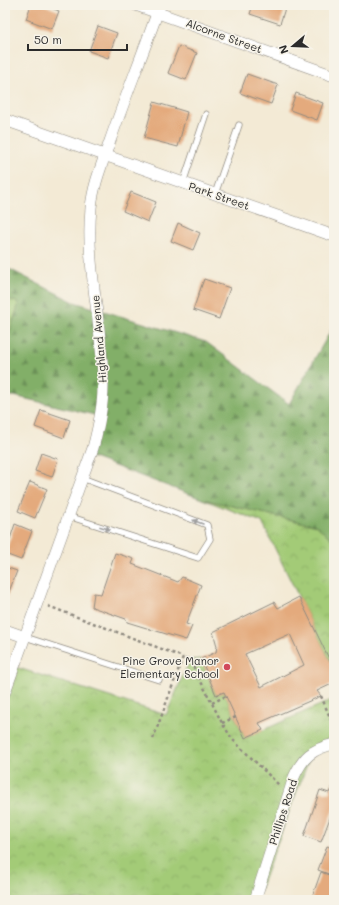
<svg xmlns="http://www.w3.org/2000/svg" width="339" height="905" font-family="Mali,sans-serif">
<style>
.forest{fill:url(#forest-firs);stroke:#566d4a}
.park{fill:url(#park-crowns);stroke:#677b51}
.building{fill:#e4aa7d;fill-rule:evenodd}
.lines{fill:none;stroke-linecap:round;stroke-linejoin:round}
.service-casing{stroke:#8f8a80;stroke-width:7}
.minor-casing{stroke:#8f8a80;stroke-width:12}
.path{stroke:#8f8a80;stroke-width:2.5;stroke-dasharray:3 3;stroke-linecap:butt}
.service{stroke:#fff;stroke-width:5.5}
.minor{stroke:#fff;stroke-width:11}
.oneway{fill:#a0a0a0}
.poi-dot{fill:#d1495b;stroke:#f7f3e8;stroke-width:1.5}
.labels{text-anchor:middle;stroke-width:3;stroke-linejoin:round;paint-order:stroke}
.street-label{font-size:11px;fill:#2b2b2b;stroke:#f7f3e8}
.poi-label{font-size:11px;fill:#2b2b2b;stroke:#f7f3e8;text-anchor:end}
</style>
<defs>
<pattern id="forest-firs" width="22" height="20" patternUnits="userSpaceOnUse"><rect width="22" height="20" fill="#82af68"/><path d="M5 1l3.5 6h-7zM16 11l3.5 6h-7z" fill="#6b8f56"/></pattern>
<pattern id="park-crowns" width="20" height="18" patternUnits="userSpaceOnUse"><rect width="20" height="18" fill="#a3cb77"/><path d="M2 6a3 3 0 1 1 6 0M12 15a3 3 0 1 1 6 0" fill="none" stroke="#8cae67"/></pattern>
</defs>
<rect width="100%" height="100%" fill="#f7f3e8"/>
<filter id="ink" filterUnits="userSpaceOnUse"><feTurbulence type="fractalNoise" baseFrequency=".025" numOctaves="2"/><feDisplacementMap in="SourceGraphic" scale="8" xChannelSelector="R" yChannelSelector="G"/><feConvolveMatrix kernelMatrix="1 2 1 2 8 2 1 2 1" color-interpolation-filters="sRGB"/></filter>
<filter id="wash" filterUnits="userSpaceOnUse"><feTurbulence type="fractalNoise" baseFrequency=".012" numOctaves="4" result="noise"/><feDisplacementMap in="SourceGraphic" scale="16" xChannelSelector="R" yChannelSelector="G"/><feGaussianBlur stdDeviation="0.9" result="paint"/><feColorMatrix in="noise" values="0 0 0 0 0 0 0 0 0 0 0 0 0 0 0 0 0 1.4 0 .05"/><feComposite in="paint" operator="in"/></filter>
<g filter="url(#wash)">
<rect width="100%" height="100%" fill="#f3ead5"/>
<path class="forest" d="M5 267 74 302 206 342 289 404 334 325V541L317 526 202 499 88 456 99 416 14 396H5Z"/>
<g class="park">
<path d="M5 298 19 303 5 346Z"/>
<path d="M202 499 317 526 334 541V669L262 522Z"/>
<path d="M201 659 216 695 224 692 245 738 334 699V748L311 754 256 900H5V695L15 667 166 715 190 660Z"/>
</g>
<g id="blocks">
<g class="building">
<path d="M31 5H44L59 11 52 29 26 19Z"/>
<path d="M253 5H286L280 24 250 14Z"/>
<path d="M98 26 117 33 108 58 89 51Z"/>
<path d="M179 46 197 53 186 80 168 73Z"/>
<path d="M247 74 278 85 271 104 240 93Z"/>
<path d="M296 93 323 103 317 120 290 110Z"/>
<path d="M154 102 187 112 178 147 144 138Z"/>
<path d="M131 192 156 202 148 222 123 211Z"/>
<path d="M178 223 200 233 193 250 171 241Z"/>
<path d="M204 279 230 288 219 319 193 310Z"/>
<path d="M41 410 70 420 64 438 35 427Z"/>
<path d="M41 453 58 459 52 477 35 471Z"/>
<path d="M30 482 47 489 35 518 18 511Z"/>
<path d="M15 524 32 531 21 560 5 554Z"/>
<path d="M115 553 134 559 132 564 178 582 182 577 201 585 186 624 192 626 186 640 127 622 126 619 92 607 94 593 101 594Z"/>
<path d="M5 567 17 571 5 602Z"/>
<path d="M299 597 334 669V683L317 691 321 696 259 723 263 730 245 738 224 692 216 695 201 659 216 652 217 646 213 632 274 602 278 608ZM290 634 304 665 261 687 245 654Z"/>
<path d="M334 780V807L321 842 304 836 320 790 329 793Z"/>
<path d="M327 846 334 849V876L318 870Z"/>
<path d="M321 872 334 877V887L330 900H311Z"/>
</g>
</g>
</g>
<g filter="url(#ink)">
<use href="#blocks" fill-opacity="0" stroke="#8f8a80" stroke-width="1"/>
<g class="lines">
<g class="service-casing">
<g id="service">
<path d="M183 183 206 114"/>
<path d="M215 194 239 125"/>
<path d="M68 516 198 558 210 539 207 525 82 478"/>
<path d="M25 637 159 680"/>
</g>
</g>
<g class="minor-casing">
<g id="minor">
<path d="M136 5 334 76"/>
<path d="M5 120 334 236"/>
<path d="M5 630 25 637"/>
<path d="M5 692 93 448C98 429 103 408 103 388 104 328 85 268 91 208 93 185 103 162 110 141 126 95 144 51 160 5"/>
<path d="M255 900 294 777C303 757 312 749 334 744"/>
</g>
</g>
<g class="path">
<path d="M48 606 183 657"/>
<path d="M321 696 334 727"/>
<path d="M212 703 226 696"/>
<path d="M222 723 236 717"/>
<path d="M153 739 183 657 190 660 222 723 233 740 279 785"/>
</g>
<use href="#service" class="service"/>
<use href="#minor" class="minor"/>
</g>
<defs><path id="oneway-solid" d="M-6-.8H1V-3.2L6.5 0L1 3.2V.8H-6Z"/></defs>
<g class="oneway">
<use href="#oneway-solid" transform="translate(198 522) rotate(-159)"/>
<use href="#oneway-solid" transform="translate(105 528) rotate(18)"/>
</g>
</g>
<circle class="poi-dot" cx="227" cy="667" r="4"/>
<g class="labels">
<g class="street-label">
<text transform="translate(224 36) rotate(20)" y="4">Alcorne Street</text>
<text transform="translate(219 196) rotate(19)" y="4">Park Street</text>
<text transform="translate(99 339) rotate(-95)" y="4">Highland Avenue</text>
<text transform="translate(283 812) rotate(-72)" y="4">Phillips Road</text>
</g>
<g class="poi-label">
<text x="219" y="665">Pine Grove Manor<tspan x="219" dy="13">Elementary School</tspan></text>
</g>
</g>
<rect width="339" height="905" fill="none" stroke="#f7f3e8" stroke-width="20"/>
<g transform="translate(293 46) rotate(251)" stroke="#f7f3e8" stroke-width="3" paint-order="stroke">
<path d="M0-3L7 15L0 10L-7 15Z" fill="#2b2b2b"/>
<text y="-6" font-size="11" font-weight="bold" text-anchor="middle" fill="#2b2b2b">N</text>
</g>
<path d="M28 44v6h99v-6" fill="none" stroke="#2b2b2b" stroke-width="2"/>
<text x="34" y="44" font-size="12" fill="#2b2b2b" stroke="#f7f3e8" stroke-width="3" paint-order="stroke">50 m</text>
</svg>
